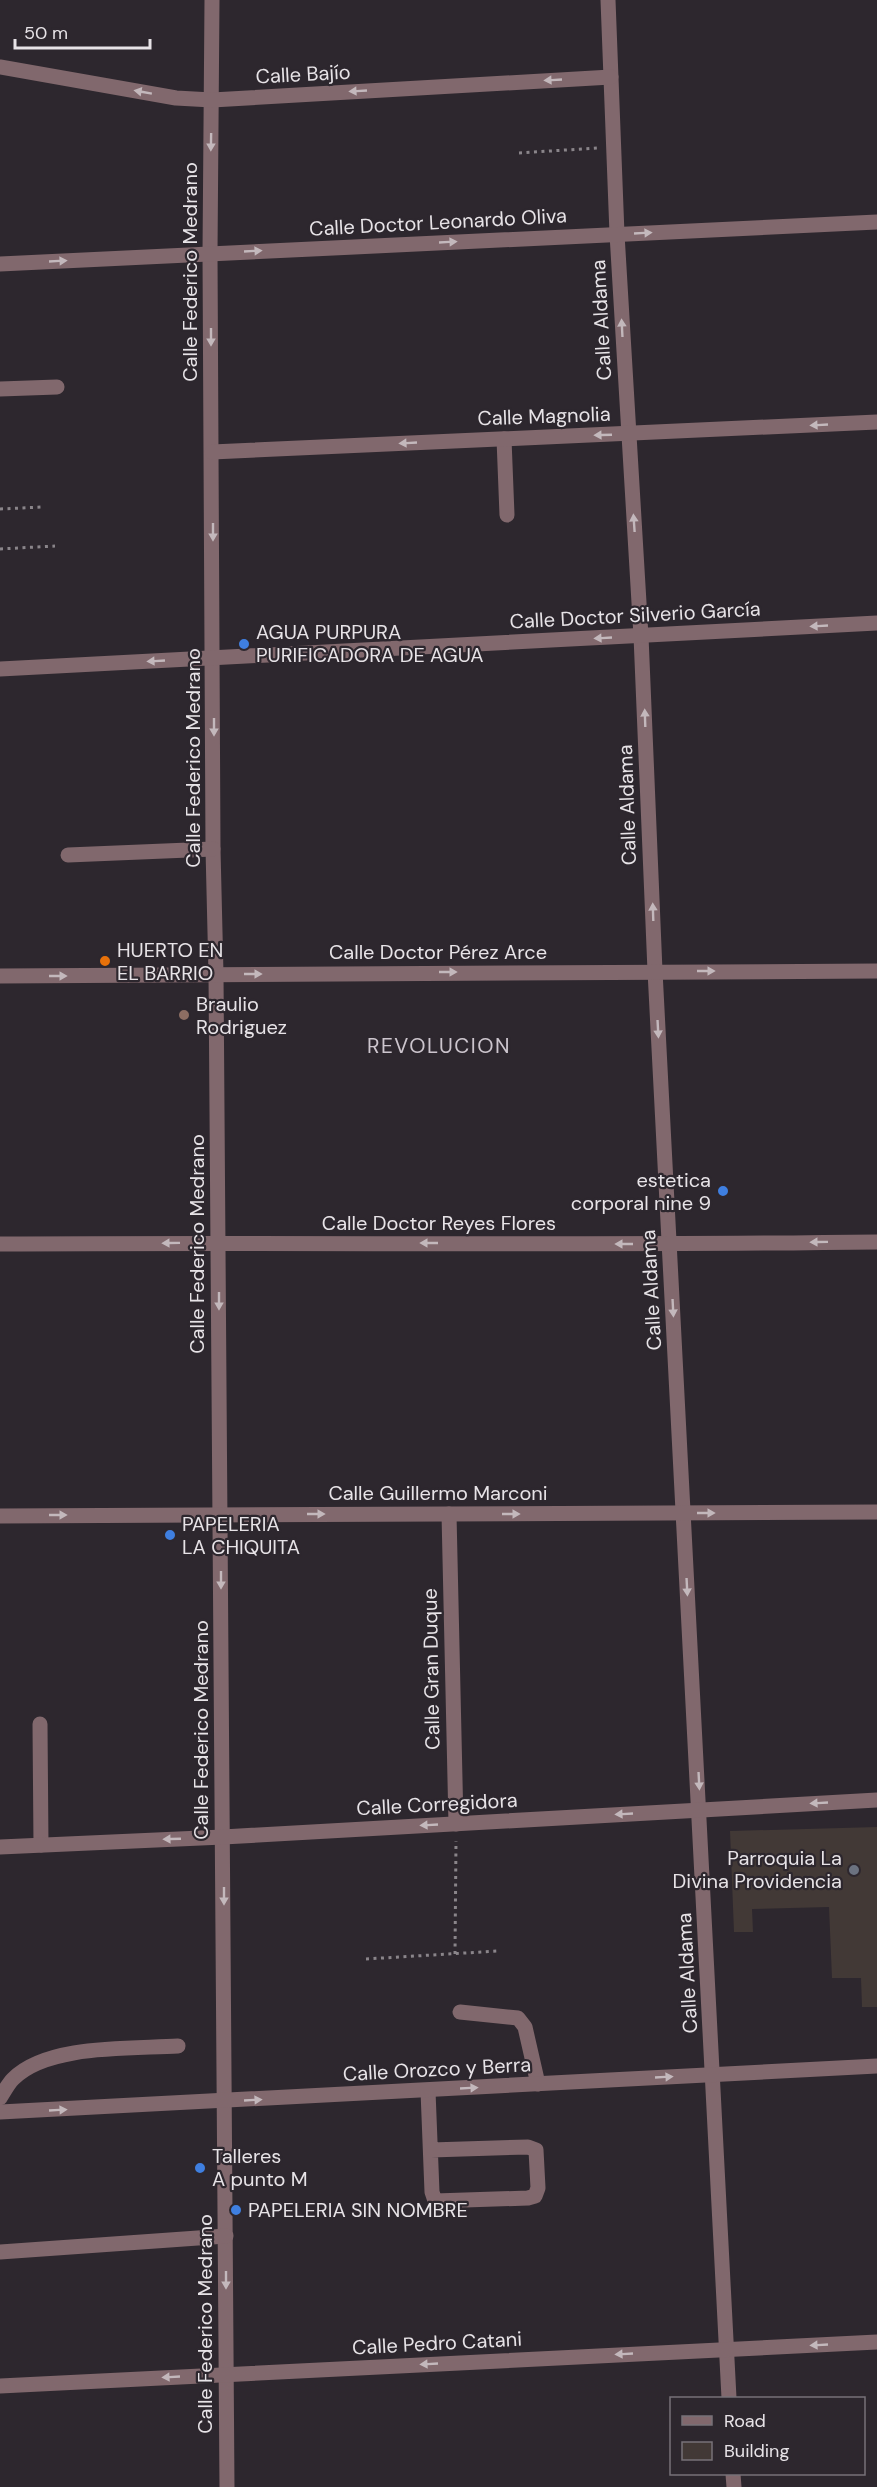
<svg xmlns="http://www.w3.org/2000/svg" width="877" height="2487" font-family="'DM Sans',sans-serif">
<style>
.building{fill:#423936}
.lines{fill:none;stroke-linecap:round;stroke-linejoin:round}
.path{stroke:#8a858a;stroke-width:3;stroke-dasharray:3 4.5;stroke-linecap:butt}
.minor{stroke:#81686d;stroke-width:15}
.oneway{fill:#c3b8bc}
.shop-dot{fill:#3f7fe0;stroke:#2d272e;stroke-width:2}
.food-dot{fill:#e8710a;stroke:#2d272e;stroke-width:2}
.education-dot{fill:#8d6e63;stroke:#2d272e;stroke-width:2}
.worship-dot{fill:#6b7280;stroke:#2d272e;stroke-width:2}
.labels{text-anchor:middle;stroke-width:4.5;stroke-linejoin:round;paint-order:stroke}
.street-label{font-size:20px;fill:#e7e3e7;stroke:#2d272e}
.poi-label{font-size:20px;fill:#e7e3e7;stroke:#2d272e;text-anchor:start}
.neighbourhood-label{font-size:21px;letter-spacing:1.5px;fill:#ccc5cd;stroke:#2d272e}
</style>
<rect width="100%" height="100%" fill="#2d272e"/>
<path class="building" d="M877 1827V2007H862L861 1978H832L829 1907 752 1909 753 1932H734L730 1831Z"/>
<g class="lines">
<g class="path">
<path d="M519 153 597 148"/>
<path d="M0 509 42 507"/>
<path d="M0 549 55 546"/>
<path d="M455 1954 456 1841"/>
<path d="M366 1959 498 1951"/>
</g>
<g class="minor">
<path d="M212 0 210 253 213 849 216 974 227 2487"/>
<path d="M608 0 617 234 641 636 655 971 729 2398"/>
<path d="M0 67 176 98 212 100 611 77"/>
<path d="M0 264 877 222"/>
<path d="M0 389 57 387"/>
<path d="M504 439 507 515"/>
<path d="M212 452 877 422"/>
<path d="M0 669 877 623"/>
<path d="M68 855 213 849"/>
<path d="M0 976 877 971"/>
<path d="M0 1244C292 1242 585 1246 877 1242"/>
<path d="M449 1514 456 1824"/>
<path d="M0 1516 877 1512"/>
<path d="M40 1724 41 1845"/>
<path d="M0 1847 223 1837 877 1800"/>
<path d="M460 2012 518 2018 525 2027 538 2084"/>
<path d="M428 2091 432 2192 435 2201 528 2198 535 2196 538 2188 536 2150 528 2147 431 2150"/>
<path d="M0 2098C4 2092 8 2084 13 2079 47 2044 132 2049 178 2046"/>
<path d="M0 2112 877 2066"/>
<path d="M0 2252 226 2236"/>
<path d="M0 2386 877 2342"/>
<path d="M733 2474 734 2487"/>
</g>
</g>
<defs><path id="oneway-solid" d="M-6-.8H1V-3.2L6.5 0L1 3.2V.8H-6Z" transform="scale(1.5)"/></defs>
<g class="oneway">
<use href="#oneway-solid" transform="translate(553 80) rotate(177)"/>
<use href="#oneway-solid" transform="translate(358 91) rotate(177)"/>
<use href="#oneway-solid" transform="translate(143 92) rotate(-170)"/>
<use href="#oneway-solid" transform="translate(211 142) rotate(91)"/>
<use href="#oneway-solid" transform="translate(643 233) rotate(-3)"/>
<use href="#oneway-solid" transform="translate(448 242) rotate(-3)"/>
<use href="#oneway-solid" transform="translate(253 251) rotate(-3)"/>
<use href="#oneway-solid" transform="translate(58 261) rotate(-3)"/>
<use href="#oneway-solid" transform="translate(622 328) rotate(-93)"/>
<use href="#oneway-solid" transform="translate(211 337) rotate(90)"/>
<use href="#oneway-solid" transform="translate(819 425) rotate(177)"/>
<use href="#oneway-solid" transform="translate(603 435) rotate(178)"/>
<use href="#oneway-solid" transform="translate(408 443) rotate(177)"/>
<use href="#oneway-solid" transform="translate(634 523) rotate(-94)"/>
<use href="#oneway-solid" transform="translate(213 532) rotate(90)"/>
<use href="#oneway-solid" transform="translate(819 626) rotate(177)"/>
<use href="#oneway-solid" transform="translate(603 638) rotate(177)"/>
<use href="#oneway-solid" transform="translate(156 661) rotate(177)"/>
<use href="#oneway-solid" transform="translate(645 718) rotate(-92)"/>
<use href="#oneway-solid" transform="translate(214 727) rotate(90)"/>
<use href="#oneway-solid" transform="translate(653 912) rotate(-92)"/>
<use href="#oneway-solid" transform="translate(706 971)"/>
<use href="#oneway-solid" transform="translate(448 972)"/>
<use href="#oneway-solid" transform="translate(253 974)"/>
<use href="#oneway-solid" transform="translate(58 976)"/>
<use href="#oneway-solid" transform="translate(658 1029) rotate(87)"/>
<use href="#oneway-solid" transform="translate(819 1242) rotate(179)"/>
<use href="#oneway-solid" transform="translate(171 1243) rotate(179)"/>
<use href="#oneway-solid" transform="translate(429 1243) rotate(-180)"/>
<use href="#oneway-solid" transform="translate(624 1244) rotate(-180)"/>
<use href="#oneway-solid" transform="translate(219 1301) rotate(90)"/>
<use href="#oneway-solid" transform="translate(673 1308) rotate(87)"/>
<use href="#oneway-solid" transform="translate(706 1513)"/>
<use href="#oneway-solid" transform="translate(316 1514)"/>
<use href="#oneway-solid" transform="translate(511 1514)"/>
<use href="#oneway-solid" transform="translate(58 1515)"/>
<use href="#oneway-solid" transform="translate(221 1580) rotate(90)"/>
<use href="#oneway-solid" transform="translate(687 1587) rotate(87)"/>
<use href="#oneway-solid" transform="translate(699 1781) rotate(87)"/>
<use href="#oneway-solid" transform="translate(819 1803) rotate(177)"/>
<use href="#oneway-solid" transform="translate(624 1814) rotate(177)"/>
<use href="#oneway-solid" transform="translate(429 1825) rotate(177)"/>
<use href="#oneway-solid" transform="translate(172 1839) rotate(178)"/>
<use href="#oneway-solid" transform="translate(224 1896) rotate(90)"/>
<use href="#oneway-solid" transform="translate(664 2077) rotate(-3)"/>
<use href="#oneway-solid" transform="translate(469 2088) rotate(-3)"/>
<use href="#oneway-solid" transform="translate(253 2100) rotate(-3)"/>
<use href="#oneway-solid" transform="translate(58 2110) rotate(-3)"/>
<use href="#oneway-solid" transform="translate(226 2280) rotate(90)"/>
<use href="#oneway-solid" transform="translate(819 2345) rotate(177)"/>
<use href="#oneway-solid" transform="translate(624 2354) rotate(177)"/>
<use href="#oneway-solid" transform="translate(429 2364) rotate(177)"/>
<use href="#oneway-solid" transform="translate(171 2377) rotate(177)"/>
</g>
<g class="shop-dot">
<circle cx="244" cy="644" r="6"/>
<circle cx="723" cy="1191" r="6"/>
<circle cx="170" cy="1535" r="6"/>
<circle cx="200" cy="2168" r="6"/>
<circle cx="236" cy="2210" r="6"/>
</g>
<circle class="food-dot" cx="105" cy="961" r="6"/>
<circle class="education-dot" cx="184" cy="1015" r="6"/>
<circle class="worship-dot" cx="854" cy="1870" r="6"/>
<g class="labels">
<g class="street-label">
<text transform="translate(303 74) rotate(-3)" y="7">Calle Bajío</text>
<text transform="translate(438 222) rotate(-3)" y="7">Calle Doctor Leonardo Oliva</text>
<text transform="translate(190 272) rotate(-90)" y="7">Calle Federico Medrano</text>
<text transform="translate(601 320) rotate(-93)" y="7">Calle Aldama</text>
<text transform="translate(544 416) rotate(-2)" y="7">Calle Magnolia</text>
<text transform="translate(635 615) rotate(-3)" y="7">Calle Doctor Silverio García</text>
<text transform="translate(193 758) rotate(-90)" y="7">Calle Federico Medrano</text>
<text transform="translate(627 805) rotate(-92)" y="7">Calle Aldama</text>
<text x="438" y="959">Calle Doctor Pérez Arce</text>
<text x="439" y="1230">Calle Doctor Reyes Flores</text>
<text transform="translate(197 1244) rotate(-90)" y="7">Calle Federico Medrano</text>
<text transform="translate(651 1290) rotate(-93)" y="7">Calle Aldama</text>
<text x="438" y="1500">Calle Guillermo Marconi</text>
<text transform="translate(431 1669) rotate(-91)" y="7">Calle Gran Duque</text>
<text transform="translate(201 1730) rotate(-90)" y="7">Calle Federico Medrano</text>
<text transform="translate(437 1804) rotate(-3)" y="7">Calle Corregidora</text>
<text transform="translate(687 1973) rotate(-93)" y="7">Calle Aldama</text>
<text transform="translate(437 2069) rotate(-3)" y="7">Calle Orozco y Berra</text>
<text transform="translate(205 2324) rotate(-90)" y="7">Calle Federico Medrano</text>
<text transform="translate(437 2343) rotate(-3)" y="7">Calle Pedro Catani</text>
</g>
<g class="poi-label">
<text x="256" y="639">AGUA PURPURA<tspan x="256" dy="23">PURIFICADORA DE AGUA</tspan></text>
<text x="117" y="957">HUERTO EN<tspan x="117" dy="23">EL BARRIO</tspan></text>
<text x="196" y="1011">Braulio<tspan x="196" dy="23">Rodriguez</tspan></text>
<text x="711" y="1187" text-anchor="end">estetica<tspan x="711" dy="23">corporal nine 9</tspan></text>
<text x="182" y="1531">PAPELERIA<tspan x="182" dy="23">LA CHIQUITA</tspan></text>
<text x="842" y="1865" text-anchor="end">Parroquia La<tspan x="842" dy="23">Divina Providencia</tspan></text>
<text x="212" y="2163">Talleres<tspan x="212" dy="23">A punto M</tspan></text>
<text x="248" y="2217">PAPELERIA SIN NOMBRE</text>
</g>
<g class="neighbourhood-label">
<text x="439" y="1053">REVOLUCION</text>
</g>
</g>
<rect x="670" y="2397" width="195" height="78" fill="#2d272e" stroke="#777278" stroke-width="1.5"/>
<rect x="682" y="2416" width="30" height="9" fill="#81686d" stroke="#777278" stroke-width="1.5"/>
<text x="724" y="2427" font-size="18" fill="#e7e3e7">Road</text>
<rect x="682" y="2442" width="30" height="18" fill="#423936" stroke="#777278" stroke-width="1.5"/>
<text x="724" y="2457" font-size="18" fill="#e7e3e7">Building</text>
<path d="M15 39v9h135v-9" fill="none" stroke="#e7e3e7" stroke-width="3"/>
<text x="24" y="39" font-size="18" fill="#e7e3e7" stroke="#2d272e" stroke-width="4.5" paint-order="stroke">50 m</text>
</svg>
